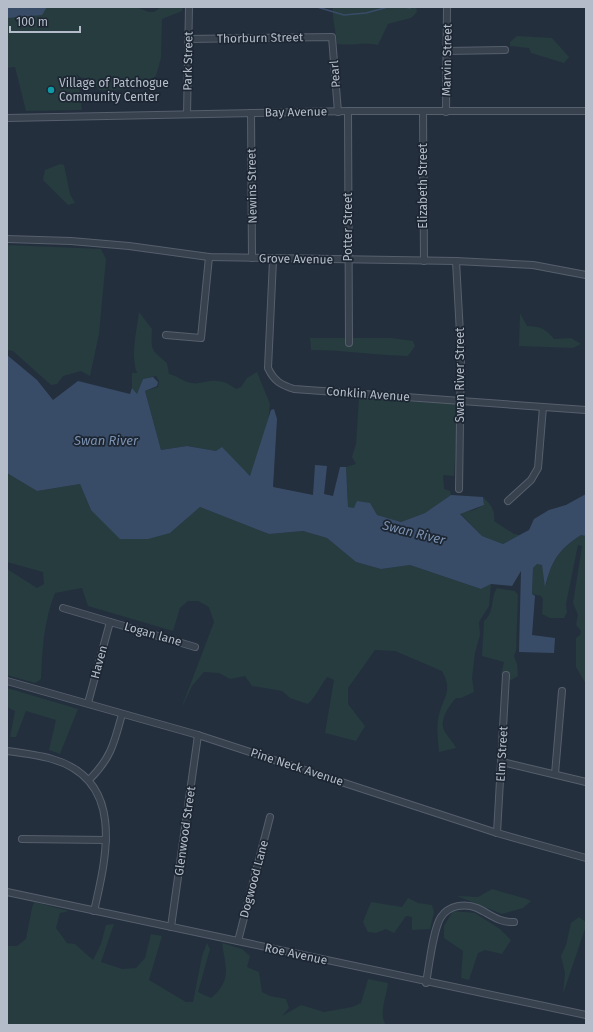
<svg xmlns="http://www.w3.org/2000/svg" width="593" height="1032" font-family="'Fira Sans',sans-serif">
<style>
.green{fill:#263c3f}
.water{fill:#394c67}
.lines{fill:none;stroke-linecap:round;stroke-linejoin:round}
.stream{stroke:#394c67;stroke-width:1.5}
.minor-casing{stroke:#565f6c;stroke-width:8}
.minor{stroke:#38414e;stroke-width:6}
.culture-dot{fill:#0f9aa8;stroke:#1d2633;stroke-width:1.5}
.labels{text-anchor:middle;stroke-width:3.5;stroke-linejoin:round;paint-order:stroke}
.street-label{font-size:12px;fill:#b4bcc9;stroke:#1d2633}
.poi-label{font-size:12px;fill:#b4bcc9;stroke:#1d2633;text-anchor:start}
.water-label{font-size:13px;font-style:italic;fill:#7c92b1;stroke:#1d2633}
</style>
<rect width="100%" height="100%" fill="#242f3e"/>
<g class="green">
<path d="M7 7H136L149 12H154L161 7H183L182 11 162 19 161 58 156 76C137 87 122 92 99 90L93 81 80 77 76 73 78 78 82 110 26 111 15 67 7 68Z"/>
<path d="M333 7H416L417 12 411 18 388 24 378 45C363 42 352 46 337 44 336 31 332 20 333 7Z"/>
<path d="M517 36 552 38 569 57 564 63 531 53 529 48 510 46V42Z"/>
<path d="M60 164 64 165 70 194 75 203 68 205 43 180 45 170Z"/>
<path d="M7 245 101 249 106 259 99 334 90 376 81 371 63 376 57 384 51 385 13 351 7 350Z"/>
<path d="M139 312 152 329C151 352 151 349 167 363L169 374C178 376 183 382 192 383 196 384 200 383 204 382 217 379 226 381 236 389L241 387 247 378 257 372 270 404 268 423 251 476 216 451 187 446 161 450 145 391 158 387 159 381 156 376 143 379 137 395 132 388V373H137C130 356 137 330 139 312Z"/>
<path d="M520 313 527 326C540 326 546 329 554 339L571 338 581 344 573 348 519 346Z"/>
<path d="M310 338H391L413 341 415 346 408 356C375 355 343 350 311 350Z"/>
<path d="M359 398 454 404 458 410 454 476 443 475 444 489 450 491 451 495 425 513 401 522 348 507 346 467 356 464 352 457 356 444Z"/>
<path d="M7 473 37 491 80 484 91 510 170 533 200 507 269 534 303 531 327 538 356 562 381 569 410 565 481 589 491 584 489 606 479 622 480 635 475 653 472 678 474 692 461 698H456C449 706 438 721 445 732 449 738 453 742 456 748L439 752C438 740 436 727 439 715 444 695 453 692 442 671L395 651 375 650 348 688V704L365 726 356 741 325 733 334 680 327 677C320 687 316 696 308 704L290 698 282 691 252 686 245 676 230 679 219 673 204 672 192 686 181 709 214 622 209 607 198 601H188L180 608 173 631 88 606 82 588 55 593C44 620 42 650 41 679L35 683 7 675V569L37 588 44 584 43 572 7 562Z"/>
<path d="M483 497C491 505 495 509 494 521L514 534 520 535 503 544 482 536 460 513 474 510 484 505Z"/>
<path d="M581 535 586 536V684L576 667V638L580 635 581 631 576 625 578 615 573 603 582 546 578 545 566 604 567 612 564 618H550L542 614 543 599 541 596 532 594 533 568 537 564 542 565 546 585C552 559 559 550 581 535Z"/>
<path d="M497 588 515 591 518 595 516 651 514 656 517 664 518 676 511 680 501 675 504 662 482 656 484 621C495 612 490 599 497 588Z"/>
<path d="M7 688 78 709 60 754 49 750 56 720 26 711 16 737H10L15 711 7 707Z"/>
<path d="M492 889 527 899 531 901 523 908 502 914 457 896 478 897Z"/>
<path d="M408 898 418 903 432 905 434 912 430 929 412 930V917L406 916 394 933 386 929 376 933 368 932 363 922 371 902 402 907Z"/>
<path d="M34 902 69 911 60 913 56 928 67 943 75 944 93 960 101 944 106 925 114 924 101 962 122 969 136 968 145 958 151 934 162 936 149 980 186 1002H193L202 956 207 943 210 949 198 992 211 998C233 980 225 966 222 943L242 949 250 956 247 967 259 972 262 992 270 996 286 999 289 1008 282 1016 301 1005 324 1012 352 1007 361 1003 368 979 388 983C387 995 378 1014 386 1025H8L7 946H17L26 939 32 908Z"/>
<path d="M453 911 475 913 500 929 511 940 502 954 485 950 478 953 469 980 461 978 463 951 444 938V926Z"/>
<path d="M579 917 586 922V926L563 994 565 973 561 956 566 945 571 923Z"/>
</g>
<g class="water">
<path d="M7 7H47L42 15 7 18Z"/>
<path d="M7 355 37 380 53 400 78 381 130 394 132 388 137 394 143 379 153 377 158 382 157 386 145 391 161 450 187 446 216 451 222 447 250 476 271 410 274 409 277 419 273 487 313 495 315 465 327 466 324 494 333 496 340 467H346L348 507 354 508 357 501 370 503 377 515 401 522 425 513 451 495 483 497 484 505 460 514 482 536 503 544 529 530 534 519 549 510 566 505 586 494V536L581 535C558 550 552 560 545 587L542 565 537 564 533 568 532 594 535 596 532 635 555 638 554 653 519 652 521 571 512 586 491 584 481 589 410 565 381 569 356 562 327 538 303 531 269 534 200 507 170 533 148 539H120L91 510 80 484 37 491 7 473Z"/>
</g>
<g class="lines">
<g class="stream">
<path d="M317 7 344 15 366 13 388 7"/>
<path d="M405 7 410 8"/>
</g>
<g class="minor-casing">
<g id="minor">
<path d="M188 39 332 37 338 112"/>
<path d="M447 51 505 50"/>
<path d="M348 111 349 343"/>
<path d="M423 112 424 261"/>
<path d="M446 112 447 7"/>
<path d="M251 113 252 258"/>
<path d="M187 114 189 7"/>
<path d="M7 118 348 111H586"/>
<path d="M7 239 71 241 129 246 209 257 456 261 533 265 586 275"/>
<path d="M273 260 268 368C274 381 281 385 294 389L586 410"/>
<path d="M456 261 461 352 459 489"/>
<path d="M166 335 201 338 209 257"/>
<path d="M508 501 531 480 538 468 543 407"/>
<path d="M63 608 195 647"/>
<path d="M7 681 198 735 497 833 586 858"/>
<path d="M88 703 110 622"/>
<path d="M7 751C22 753 38 755 52 759 125 780 107 855 94 911"/>
<path d="M502 762 586 782"/>
<path d="M555 774 562 691"/>
<path d="M89 780C111 758 114 744 122 714"/>
<path d="M497 833 506 675"/>
<path d="M22 839 106 840"/>
<path d="M7 892 586 1015"/>
<path d="M171 927 198 735"/>
<path d="M238 941 270 817"/>
<path d="M426 983C429 967 433 929 441 917 449 905 465 903 477 908 490 914 499 923 514 922"/>
</g>
</g>
<use href="#minor" class="minor"/>
</g>
<circle class="culture-dot" cx="51" cy="90" r="4"/>
<g class="labels">
<g class="street-label">
<text transform="translate(260 38) rotate(-1)" y="4">Thorburn Street</text>
<text transform="translate(447 60) rotate(-89)" y="4">Marvin Street</text>
<text transform="translate(188 61) rotate(-89)" y="4">Park Street</text>
<text transform="translate(335 74) rotate(-94)" y="4">Pearl</text>
<text transform="translate(296 112) rotate(-1)" y="4">Bay Avenue</text>
<text transform="translate(252 186) rotate(-91)" y="4">Newins Street</text>
<text transform="translate(423 186) rotate(-90)" y="4">Elizabeth Street</text>
<text transform="translate(348 227) rotate(-90)" y="4">Potter Street</text>
<text transform="translate(296 259) rotate(1)" y="4">Grove Avenue</text>
<text transform="translate(460 375) rotate(-90)" y="4">Swan River Street</text>
<text transform="translate(368 394) rotate(4)" y="4">Conklin Avenue</text>
<text transform="translate(153 634) rotate(16)" y="4">Logan lane</text>
<text transform="translate(99 662) rotate(-75)" y="4">Haven</text>
<text transform="translate(502 754) rotate(-87)" y="4">Elm Street</text>
<text transform="translate(297 767) rotate(18)" y="4">Pine Neck Avenue</text>
<text transform="translate(185 831) rotate(-82)" y="4">Glenwood Street</text>
<text transform="translate(254 879) rotate(-75)" y="4">Dogwood Lane</text>
<text transform="translate(296 954) rotate(12)" y="4">Roe Avenue</text>
</g>
<g class="poi-label">
<text x="59" y="87">Village of Patchogue<tspan x="59" dy="14">Community Center</tspan></text>
</g>
<g class="water-label">
<text x="106" y="445">Swan River</text>
<text transform="translate(414 532) rotate(14)" y="5">Swan River</text>
</g>
</g>
<rect width="593" height="1032" fill="none" stroke="#b4bcc9" stroke-width="16"/>
<path d="M10 26v6h70v-6" fill="none" stroke="#b4bcc9" stroke-width="2"/>
<text x="16" y="26" font-size="12" fill="#b4bcc9" stroke="#1d2633" stroke-width="3" paint-order="stroke">100 m</text>
</svg>
